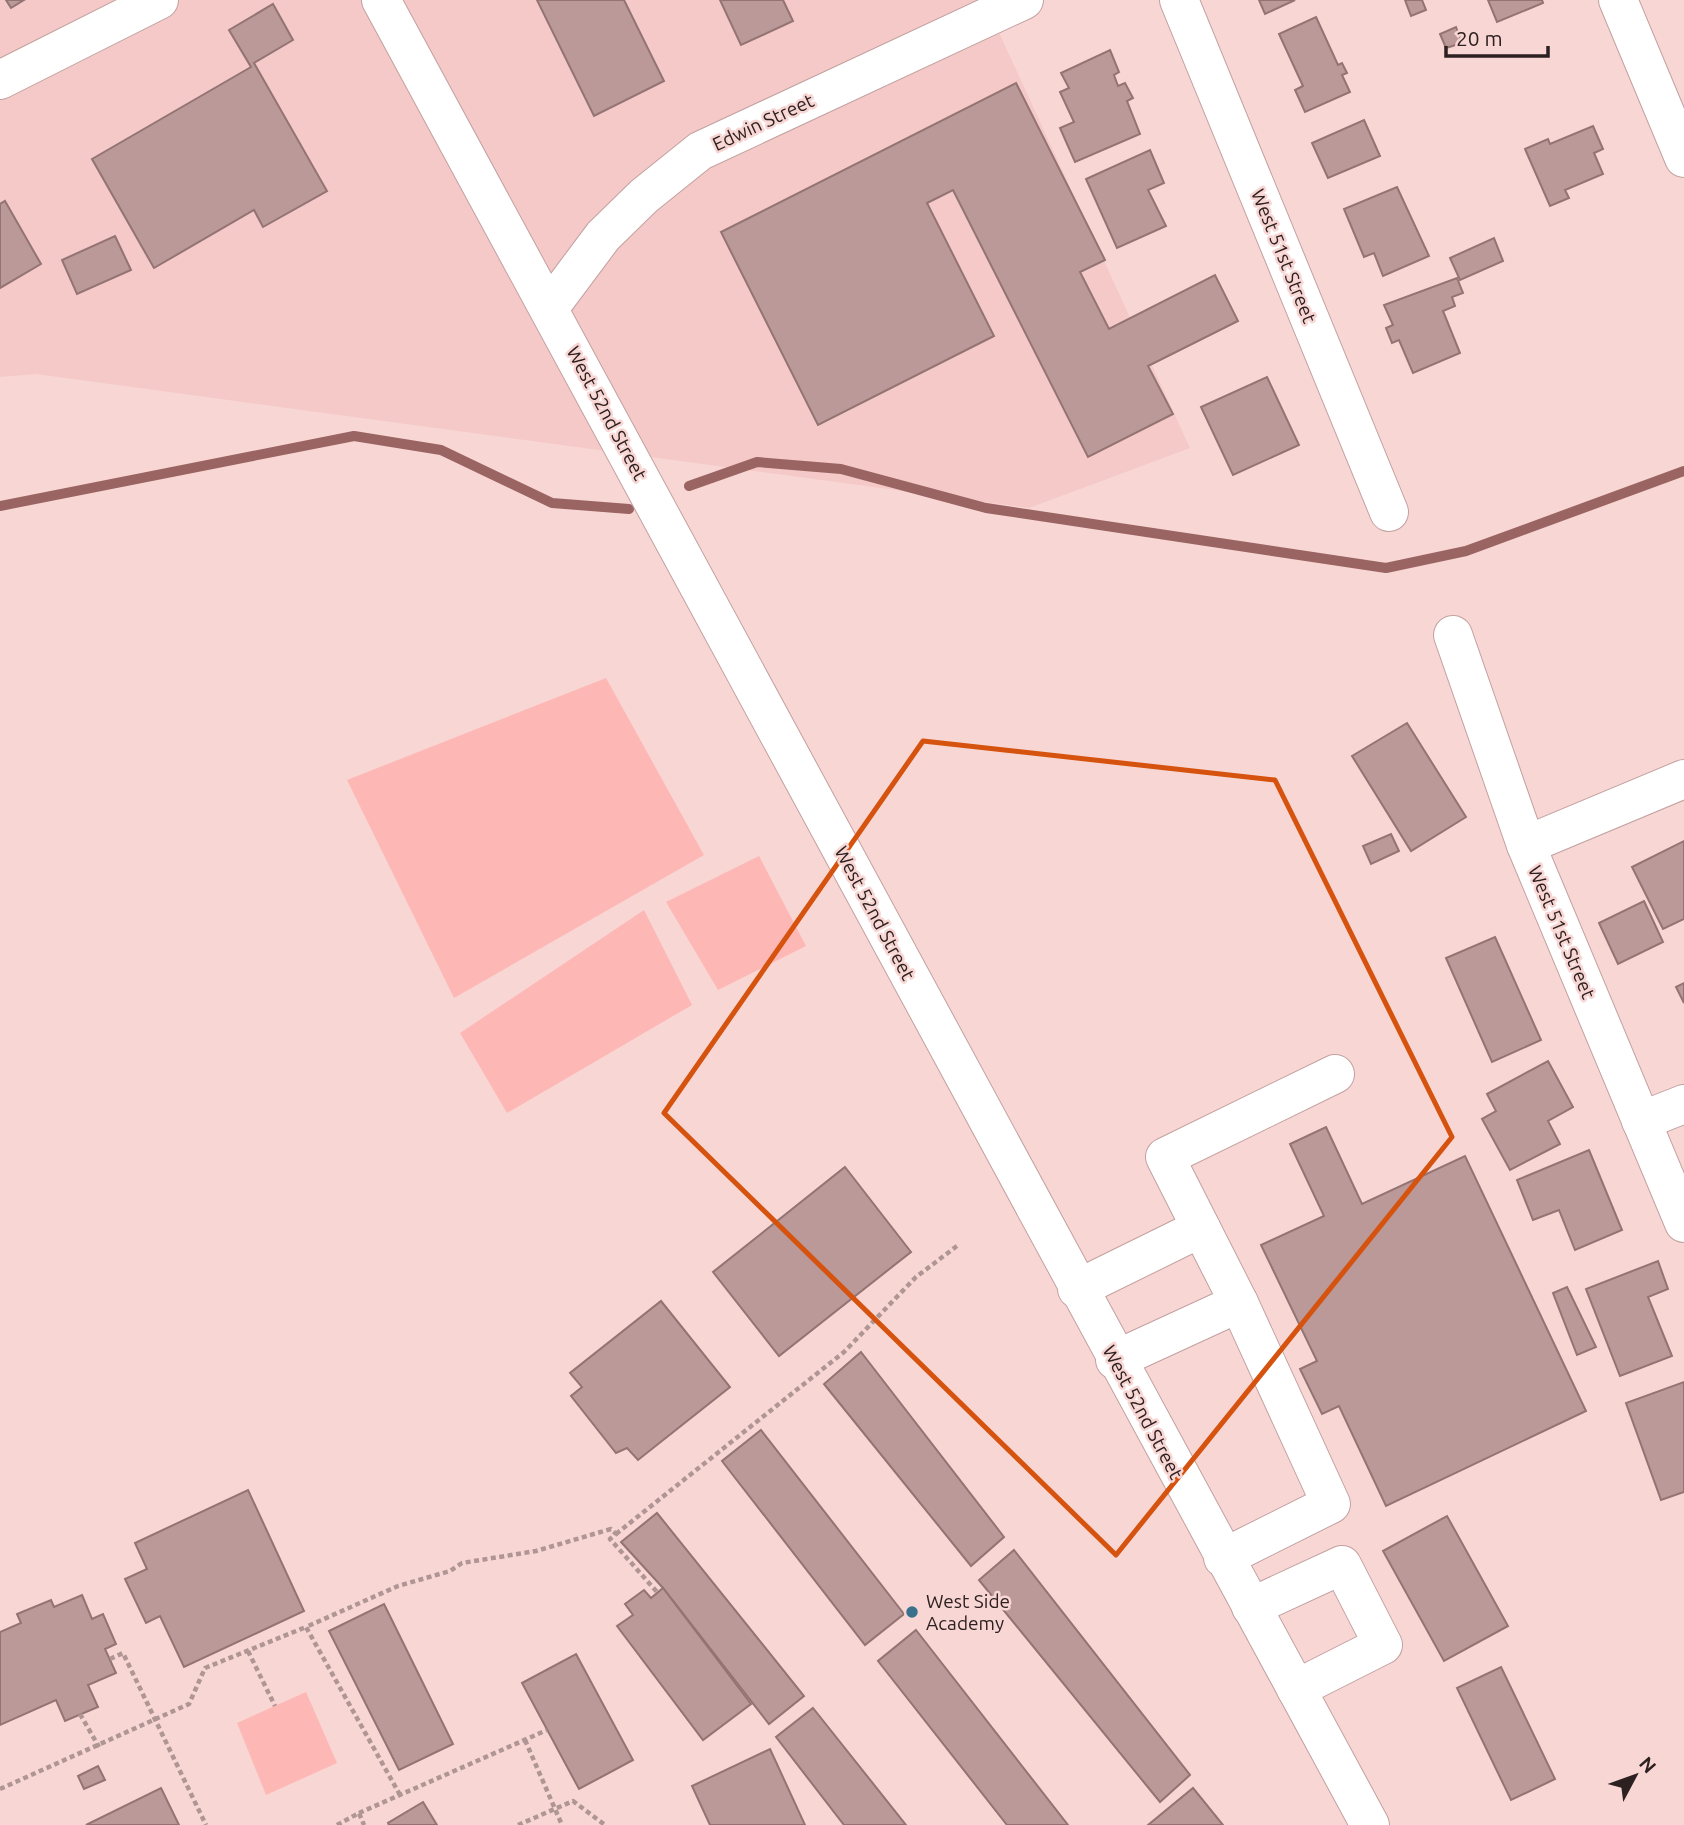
<svg xmlns="http://www.w3.org/2000/svg" width="1684" height="1825" font-family="Ubuntu,sans-serif">
<style>
.built{fill:#f4c9c7}
.green{fill:#fdb8b6}
.lines{fill:none;stroke-linecap:round;stroke-linejoin:round}
.stream{stroke:#9a6462;stroke-width:10}
.building{fill:#ba9998;stroke:#937473;stroke-width:2}
.minor-casing{stroke:#c2a1a0;stroke-width:40}
.major-casing{stroke:#c2a1a0;stroke-width:40}
.path{stroke:#af9594;stroke-width:4.5;stroke-dasharray:5 3.5;stroke-linecap:butt}
.minor{stroke:#fff;stroke-width:38}
.major{stroke:#fff;stroke-width:38}
.marked{fill:none;stroke:#d5530e;stroke-width:5;stroke-linejoin:round}
.poi-dot{fill:#39708b;stroke:#f8d6d4;stroke-width:2.5}
.labels{text-anchor:middle;stroke-width:5;stroke-linejoin:round;paint-order:stroke}
.street-label{font-size:19px;fill:#2d2020;stroke:#f8d6d4}
.poi-label{font-size:19px;fill:#2d2020;stroke:#f8d6d4;text-anchor:start}
</style>
<rect width="100%" height="100%" fill="#f8d6d4"/>
<path class="built" d="M0 0H984L1190 448 1029 508 36 374 0 377Z"/>
<g class="green">
<path d="M606 678 704 855 454 998 347 780Z"/>
<path d="M759 856 806 946 718 990 666 902Z"/>
<path d="M644 910 692 1005 507 1113 460 1033Z"/>
<path d="M306 1692 337 1763 266 1795 237 1723Z"/>
</g>
<g class="lines">
<g class="stream">
<path d="M689 486 757 462 841 469 986 508 1386 568 1466 551 1684 471"/>
<path d="M0 506 354 436 441 450 552 503 629 509"/>
</g>
</g>
<g class="building">
<path d="M6 0H24L11 8Z"/>
<path d="M537 0H624L664 81 594 116Z"/>
<path d="M720 0H783L793 21 741 45Z"/>
<path d="M1259 0H1295L1265 14Z"/>
<path d="M1405 0H1422L1426 10 1411 16Z"/>
<path d="M1488 0H1542L1543 3 1497 22Z"/>
<path d="M273 4 293 40 254 63 327 191 263 227 254 210 154 268 92 159 251 67 229 30Z"/>
<path d="M1316 17 1338 65 1342 63 1347 73 1342 75 1350 92 1305 112 1295 90 1303 86 1279 34Z"/>
<path d="M1456 27 1462 43 1446 48 1440 34Z"/>
<path d="M1110 50 1119 72 1114 75 1118 86 1125 83 1133 98 1127 101 1140 134 1075 162 1060 128 1074 122 1060 92 1069 88 1061 73Z"/>
<path d="M1016 83 1105 260 1080 272 1109 329 1215 275 1238 321 1148 366 1173 414 1088 457 953 190 927 203 994 336 818 425 721 232Z"/>
<path d="M1364 120 1380 156 1328 178 1312 143Z"/>
<path d="M1593 126 1603 149 1594 153 1603 174 1565 190 1569 198 1550 206 1525 149 1548 139 1550 144Z"/>
<path d="M1150 150 1164 183 1148 190 1166 226 1117 248 1086 179Z"/>
<path d="M1397 187 1429 256 1383 276 1374 253 1364 257 1344 209Z"/>
<path d="M5 201 41 264 0 288V204Z"/>
<path d="M115 236 131 270 77 294 62 260Z"/>
<path d="M1494 238 1503 261 1460 280 1450 258Z"/>
<path d="M1457 278 1463 293 1452 297 1455 306 1443 311 1460 353 1413 373 1399 340 1392 343 1386 328 1393 325 1384 305Z"/>
<path d="M1267 377 1299 445 1233 475 1201 407Z"/>
<path d="M1407 723 1466 817 1411 851 1352 756Z"/>
<path d="M1391 834 1399 851 1371 864 1363 846Z"/>
<path d="M1684 841V919L1663 929 1632 867Z"/>
<path d="M1644 901 1663 942 1618 964 1599 923Z"/>
<path d="M1495 937 1541 1040 1492 1062 1446 958Z"/>
<path d="M1684 983V1003L1676 987Z"/>
<path d="M1548 1061 1573 1107 1548 1121 1560 1144 1510 1170 1482 1119 1496 1111 1487 1094Z"/>
<path d="M1326 1127 1362 1204 1465 1156 1586 1411 1386 1506 1339 1406 1322 1414 1300 1369 1317 1361 1261 1245 1324 1216 1290 1144Z"/>
<path d="M1589 1150 1622 1230 1575 1250 1559 1210 1533 1220 1517 1180Z"/>
<path d="M845 1167 911 1252 779 1356 713 1272Z"/>
<path d="M1658 1261 1668 1289 1648 1297 1672 1356 1620 1376 1586 1289Z"/>
<path d="M1567 1287 1596 1347 1577 1355 1553 1293Z"/>
<path d="M661 1301 730 1387 638 1460 627 1448 616 1453 571 1396 582 1387 570 1373Z"/>
<path d="M861 1352 1004 1537 971 1566 824 1384Z"/>
<path d="M1684 1382V1492L1661 1500 1626 1403Z"/>
<path d="M761 1430 904 1614 865 1645 722 1461Z"/>
<path d="M248 1490 304 1611 184 1667 160 1616 146 1623 125 1579 147 1569 135 1543Z"/>
<path d="M657 1513 804 1696 769 1724 663 1588 621 1542Z"/>
<path d="M1447 1516 1508 1626 1444 1661 1383 1551Z"/>
<path d="M1014 1550 1190 1775 1160 1802 979 1580Z"/>
<path d="M663 1588 751 1704 703 1740 617 1626 633 1615 625 1604 644 1590 651 1598Z"/>
<path d="M82 1595 92 1619 103 1614 116 1644 105 1649 116 1673 88 1685 98 1707 65 1721 56 1700 0 1725V1632L21 1623 17 1614 51 1600 54 1607Z"/>
<path d="M384 1604 453 1744 399 1770 329 1631Z"/>
<path d="M916 1630 1068 1825H1007L878 1661Z"/>
<path d="M576 1654 633 1760 579 1789 522 1683Z"/>
<path d="M1501 1667 1555 1779 1511 1800 1457 1688Z"/>
<path d="M813 1708 906 1825H844L776 1737Z"/>
<path d="M770 1749 805 1825H710L692 1786Z"/>
<path d="M98 1766 105 1780 84 1789 78 1776Z"/>
<path d="M161 1788 179 1825H86Z"/>
<path d="M1193 1788 1223 1825H1148Z"/>
<path d="M423 1802 437 1825H389L388 1823Z"/>
</g>
<g class="lines">
<g class="minor-casing">
<g id="minor">
<path d="M1179 0 1389 512"/>
<path d="M1618 0 1684 158"/>
<path d="M0 80 159 0"/>
<path d="M550 307 603 236 644 196 700 151 1024 0"/>
<path d="M1453 635 1526 845 1684 1223"/>
<path d="M1526 845 1684 779"/>
<path d="M1641 1121 1684 1104"/>
<path d="M1077 1289 1201 1228"/>
<path d="M1239 1303 1165 1157 1335 1074"/>
<path d="M1115 1360 1239 1303 1331 1504 1223 1558"/>
<path d="M1251 1607 1342 1565 1383 1645 1296 1689"/>
</g>
</g>
<g class="major-casing">
<path id="major" d="M381 0 1370 1825"/>
</g>
<g class="path">
<path d="M616 1534 844 1352 916 1277 957 1246"/>
<path d="M248 1651 275 1706"/>
<path d="M110 1659 123 1653 206 1825"/>
<path d="M80 1714 99 1747"/>
<path d="M525 1740 562 1825"/>
<path d="M0 1789 189 1704 205 1668 306 1627"/>
<path d="M400 1795 306 1627 398 1586 450 1571 462 1563 536 1551 611 1529 616 1534 610 1539 657 1592"/>
<path d="M359 1813 547 1730"/>
<path d="M337 1825 359 1813 364 1825"/>
<path d="M518 1825 573 1801 605 1825"/>
</g>
<use href="#minor" class="minor"/>
<use href="#major" class="major"/>
</g>
<path class="marked" d="M923 741 1275 780 1452 1137 1116 1555 664 1113Z"/>
<circle class="poi-dot" cx="912" cy="1612" r="7"/>
<g class="labels">
<g class="street-label">
<text transform="translate(763 122) rotate(-25)" y="7">Edwin Street</text>
<text transform="translate(1284 256) rotate(68)" y="7">West 51st Street</text>
<text transform="translate(607 413) rotate(62)" y="7">West 52nd Street</text>
<text transform="translate(875 913) rotate(62)" y="7">West 52nd Street</text>
<text transform="translate(1562 932) rotate(67)" y="7">West 51st Street</text>
<text transform="translate(1143 1412) rotate(62)" y="7">West 52nd Street</text>
</g>
<g class="poi-label">
<text x="926" y="1608">West Side<tspan x="926" dy="22">Academy</tspan></text>
</g>
</g>
<g transform="translate(1635 1776) rotate(49)" stroke="#f8d6d4" stroke-width="5" paint-order="stroke">
<path d="M0-5L12 26L0 18L-12 26Z" fill="#2d2020"/>
<text y="-10" font-size="19" font-weight="bold" text-anchor="middle" fill="#2d2020">N</text>
</g>
<path d="M1446 46v10h102v-10" fill="none" stroke="#2d2020" stroke-width="3.5"/>
<text x="1456" y="46" font-size="21" fill="#2d2020" stroke="#f8d6d4" stroke-width="5" paint-order="stroke">20 m</text>
</svg>
